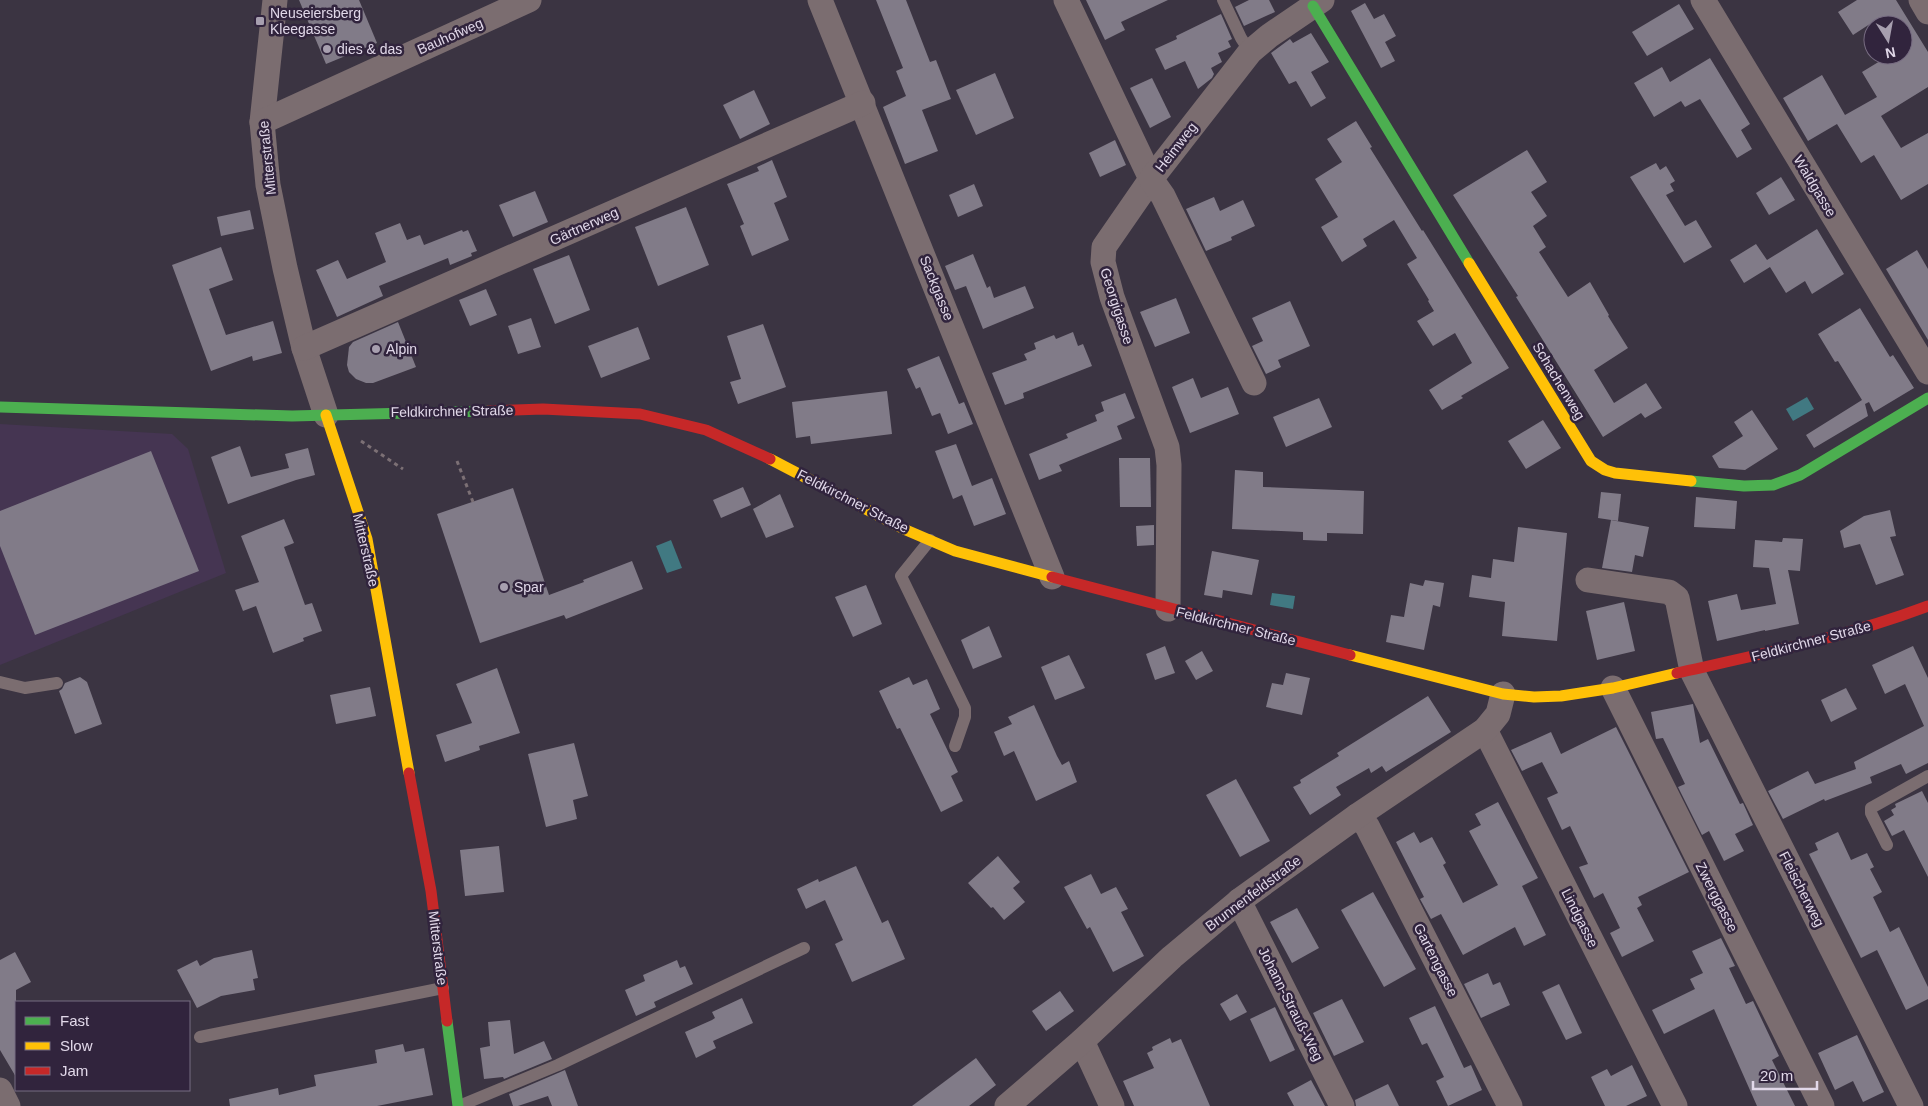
<svg xmlns="http://www.w3.org/2000/svg" width="1928" height="1106" font-family="Helvetica,sans-serif">
<style>
.built{fill:#453552}
.water{fill:#417982}
.building{fill:#817b88}
.lines{fill:none;stroke-linecap:round;stroke-linejoin:round}
.path{stroke:#7c7075;stroke-width:3;stroke-dasharray:4 4;stroke-linecap:butt}
.lane{stroke:#7b6d70;stroke-width:12}
.street{stroke:#7b6d70;stroke-width:25}
.fast{stroke:#4caf50;stroke-width:11}
.slow{stroke:#ffc107;stroke-width:11}
.jam{stroke:#c62828;stroke-width:11}
.poi-dot{fill:#a79faf;stroke:#31243d;stroke-width:2}
.labels{text-anchor:middle;stroke-width:5;stroke-linejoin:round;paint-order:stroke}
.poi-label{font-size:14px;fill:#e1d8e9;stroke:#31243d;text-anchor:start}
.street-label{font-size:14px;fill:#e1d8e9;stroke:#31243d}
</style>
<rect width="100%" height="100%" fill="#3b3442"/>
<path class="built" d="M0 424 172 434 188 449 226 573 0 665Z"/>
<g class="water">
<path d="M1807 397 1814 409 1793 421 1786 409Z"/>
<path d="M671 540 682 568 667 573 656 546Z"/>
<path d="M1272 593 1295 596 1293 609 1270 605Z"/>
</g>
<g class="building">
<path d="M299 0H359L377 43 326 64Z"/>
<path d="M876 0H906L930 62 936 60 951 99 922 110 938 151 905 164 883 107 906 96 896 71 903 68Z"/>
<path d="M1086 0H1168L1121 22 1125 30 1105 40Z"/>
<path d="M1249 0H1269L1275 12 1244 26 1235 7Z"/>
<path d="M1857 0H1896L1928 52V87L1881 116 1901 148 1928 133V184L1901 200 1874 155 1861 163 1837 124 1808 141 1783 98 1822 75 1845 115 1877 97 1862 72 1890 55H1903V25H1879L1876 20 1853 35 1838 12Z"/>
<path d="M1365 3 1374 19 1384 14 1396 36 1385 42 1395 61 1381 68 1351 11Z"/>
<path d="M1679 4 1694 29 1647 56 1632 32Z"/>
<path d="M1221 14 1232 39 1228 41 1231 47 1218 53 1222 62 1211 68 1214 74 1212 78 1198 89 1185 61 1165 70 1155 49 1177 39 1176 36Z"/>
<path d="M1311 33 1329 62 1311 72 1326 98 1311 107 1296 81 1289 84 1271 53 1290 39 1293 43Z"/>
<path d="M1710 58 1750 124 1741 130 1752 149 1737 158 1700 99 1685 107 1681 101 1654 117 1634 83 1662 67 1670 82Z"/>
<path d="M995 73 1014 118 976 135 956 90Z"/>
<path d="M1152 78 1171 117 1150 128 1130 88Z"/>
<path d="M754 90 770 124 740 139 723 105Z"/>
<path d="M1356 121 1372 147 1370 148 1422 231 1423 230 1509 368 1461 396 1463 398 1442 410 1429 390 1472 363 1455 333 1433 346 1417 321 1434 311 1428 301 1429 300 1407 264 1417 258 1394 220 1363 239 1367 246 1342 262 1321 227 1338 217 1315 179 1342 162 1327 139Z"/>
<path d="M1115 140 1126 165 1100 177 1089 153Z"/>
<path d="M1527 150 1547 182 1531 192 1547 216 1533 226 1546 247 1539 252 1568 297 1590 282 1609 315 1608 316 1628 348 1594 370 1614 403 1646 383 1662 408 1645 418 1641 413 1603 437 1516 297 1518 296 1453 195Z"/>
<path d="M772 160 787 197 774 203 789 240 752 256 740 226 744 224 727 184 759 171 757 167Z"/>
<path d="M1656 163 1660 170 1666 166 1675 181 1670 184 1674 191 1666 195 1685 226 1696 220 1712 247 1684 263 1630 177Z"/>
<path d="M1781 177 1795 200 1769 215 1756 193Z"/>
<path d="M974 184 983 206 958 217 949 195Z"/>
<path d="M535 191 548 222 513 237 499 205Z"/>
<path d="M1214 197 1220 211 1243 200 1255 226 1231 237 1232 240 1206 251 1186 209Z"/>
<path d="M686 207 709 265 658 286 635 227Z"/>
<path d="M250 210 254 229 221 236 217 217Z"/>
<path d="M400 223 407 240 420 235 424 245 462 230 463 232 468 230 477 251 471 253 472 256 450 265 448 258 379 286 383 296 337 317 316 270 338 260 347 279 386 262 375 233Z"/>
<path d="M1817 229 1844 274 1812 294 1805 281 1786 293 1770 267 1744 283 1730 260 1756 244 1767 260Z"/>
<path d="M221 247 233 280 209 289 226 335 273 321 282 353 253 361 252 356 211 371 172 265Z"/>
<path d="M1917 250 1928 269V340L1886 269Z"/>
<path d="M973 254 987 288 990 286 994 298 1025 286 1034 308 983 329 966 286 955 290 945 266Z"/>
<path d="M569 255 590 310 555 324 533 269Z"/>
<path d="M486 289 497 315 470 326 459 300Z"/>
<path d="M1176 298 1190 333 1155 347 1140 312Z"/>
<path d="M1290 301 1310 346 1278 360 1281 367 1266 374 1252 346 1263 341 1252 318Z"/>
<path d="M1860 308 1890 357 1893 355 1914 388 1874 412 1869 402 1865 404 1868 416 1814 448 1806 435 1862 400 1838 361 1835 362 1818 334Z"/>
<path d="M531 318 541 347 518 354 508 326Z"/>
<path d="M398 322 416 367 373 383H366L356 379 349 372 347 365 349 347 353 342Z"/>
<path d="M763 324 786 387 738 404 730 382 741 379 727 336Z"/>
<path d="M638 327 650 359 601 378 588 346Z"/>
<path d="M1073 332 1078 346 1083 344 1092 366 1023 393 1024 398 1005 405 992 373 1027 360 1024 354 1036 349 1034 343 1054 335 1056 339Z"/>
<path d="M939 356 959 404 964 402 973 424 948 434 940 413 932 416 920 387 916 389 907 369Z"/>
<path d="M1193 378 1201 398 1228 387 1239 414 1190 433 1172 387Z"/>
<path d="M887 391 892 434 811 444 810 436 796 438 792 402Z"/>
<path d="M1125 393 1135 418 1117 426 1122 439 1059 465 1062 471 1039 480 1029 454 1068 438 1066 434 1097 421 1095 415 1104 411 1101 402Z"/>
<path d="M1319 398 1332 427 1286 447 1273 417Z"/>
<path d="M1752 410 1778 449 1745 470 1719 468 1712 456 1743 436 1734 422Z"/>
<path d="M1543 420 1561 448 1526 469 1508 441Z"/>
<path d="M956 444 972 486 992 478 1006 514 974 526 962 495 953 499 935 451Z"/>
<path d="M240 446 251 477 289 468 285 454 308 448 315 475 296 480 228 504 211 457Z"/>
<path d="M151 451 199 571 35 635 0 546V511Z"/>
<path d="M1119 458H1150L1151 507H1120Z"/>
<path d="M1235 470 1263 472V487L1364 491 1363 534 1327 533V541L1303 540V532L1232 529Z"/>
<path d="M743 487 751 505 721 518 713 500Z"/>
<path d="M513 488 549 595 584 582 583 580 632 561 643 589 566 619 564 615 480 643 437 514Z"/>
<path d="M1601 492 1621 494 1618 521 1598 518Z"/>
<path d="M780 494 794 527 766 538 753 509Z"/>
<path d="M1696 497 1737 501 1735 529 1694 527Z"/>
<path d="M1890 510 1896 536 1890 537 1904 575 1876 585 1860 544 1844 548 1840 531 1864 516Z"/>
<path d="M284 519 294 543 284 547 305 605 312 603 322 631 303 638 304 641 273 653 256 606 243 611 235 590 259 582 241 536Z"/>
<path d="M1611 520 1649 527 1643 557 1635 555 1632 572 1602 568Z"/>
<path d="M1154 525V545L1137 546 1136 526Z"/>
<path d="M1518 527 1567 533 1557 641 1502 636 1505 602 1469 597 1472 575 1491 578 1493 559 1514 562Z"/>
<path d="M1783 538 1803 539 1800 571 1788 570 1799 624 1765 631V630L1717 641 1708 601 1737 594 1741 610 1776 604 1769 568 1753 567 1755 540 1782 542Z"/>
<path d="M1212 551 1259 560 1252 595 1223 590 1222 598 1204 595Z"/>
<path d="M1425 580 1444 583 1440 607 1433 605 1424 650 1386 642 1391 615 1404 617 1410 583 1423 586Z"/>
<path d="M866 585 882 624 853 637 835 597Z"/>
<path d="M1624 602 1635 651 1597 660 1586 611Z"/>
<path d="M989 626 1002 657 973 669 961 640Z"/>
<path d="M1165 646 1175 673 1155 680 1146 654Z"/>
<path d="M1913 646 1928 678V763L1906 774 1901 764 1870 777 1872 783 1825 801 1824 799 1783 819 1768 791 1808 771 1815 784 1856 769 1854 762 1924 726 1905 684 1885 694 1872 665Z"/>
<path d="M1202 651 1213 671 1196 680 1185 661Z"/>
<path d="M1069 655 1085 688 1055 700 1041 667Z"/>
<path d="M497 668 520 733 479 746 480 750 445 762 436 735 472 723 456 684Z"/>
<path d="M1286 673 1310 678 1302 715 1266 707 1272 683 1283 685Z"/>
<path d="M80 677 87 682 102 724 75 734 59 691 62 689 65 683Z"/>
<path d="M909 677 913 685 927 679 940 709 930 714 958 772 951 776 963 801 941 812 900 728 897 729 879 691Z"/>
<path d="M370 687 376 716 336 724 330 695Z"/>
<path d="M1846 688 1857 709 1831 722 1821 700Z"/>
<path d="M1428 696 1451 732 1386 772 1382 766 1371 773 1369 768 1336 787 1341 795 1310 815 1293 787 1301 783 1300 780 1339 756 1337 753Z"/>
<path d="M1693 704 1700 743 1708 739 1740 804 1743 803 1753 825 1735 834 1744 851 1724 861 1709 831 1702 835 1678 787 1685 784 1663 738 1656 739 1651 712Z"/>
<path d="M1034 705 1057 756 1062 765 1069 761 1077 782 1036 801 1014 751 1004 756 994 732 1012 724 1008 717Z"/>
<path d="M1616 727 1689 872 1638 897 1642 905 1637 908 1654 941 1622 957 1610 933 1620 928 1603 893 1594 898 1579 867 1588 864 1570 826 1562 830 1547 798 1558 793 1542 762 1522 771 1511 750 1551 732 1561 754Z"/>
<path d="M574 743 588 796 573 800 577 819 546 827 528 754Z"/>
<path d="M1236 779 1270 841 1240 857 1206 795Z"/>
<path d="M1922 791 1928 803V877L1904 830 1892 836 1884 821 1894 815 1891 810 1896 807 1895 804Z"/>
<path d="M1498 802 1538 878 1522 886 1546 935 1524 946 1515 927 1463 955 1441 914 1431 919 1420 899 1424 897 1396 842 1414 832 1420 843 1432 837 1446 863 1443 865 1463 903 1498 885 1469 831 1481 825 1475 814Z"/>
<path d="M1838 832 1851 860 1867 853 1874 867 1870 869 1882 892 1873 897 1890 932 1899 927 1928 987V999L1906 1010 1877 950 1861 958 1809 854 1818 850 1815 843Z"/>
<path d="M499 846 504 892 465 896 460 850Z"/>
<path d="M998 856 1020 882 1013 888 1025 902 1004 920 993 907 991 908 968 883Z"/>
<path d="M856 866 882 923 888 920 905 959 852 982 835 944 843 940 825 900 806 909 797 889 818 879 819 882Z"/>
<path d="M1091 874 1101 894 1116 887 1128 909 1121 912 1144 956 1113 972 1090 927 1087 929 1064 887Z"/>
<path d="M1373 892 1416 969 1384 987 1341 910Z"/>
<path d="M1297 908 1319 948 1292 963 1270 922Z"/>
<path d="M1721 938 1735 966 1729 968 1746 1004 1753 1001 1779 1056 1772 1060 1795 1106H1757L1714 1009 1664 1034 1652 1010 1695 989 1690 979 1703 973 1692 951Z"/>
<path d="M252 950 258 978 253 979 255 990 221 996 197 1008 177 970 197 960 200 966 214 958Z"/>
<path d="M15 952 31 982 16 990V1077L0 1050V960Z"/>
<path d="M677 960 680 968 685 966 693 984 654 1002 656 1007 636 1016 625 990 645 981 643 975Z"/>
<path d="M1488 973 1493 985 1500 982 1510 1005 1481 1018 1464 984Z"/>
<path d="M1559 984 1582 1033 1566 1040 1542 992Z"/>
<path d="M1060 991 1074 1011 1046 1031 1032 1011Z"/>
<path d="M1237 994 1247 1012 1230 1021 1220 1004Z"/>
<path d="M742 998 753 1023 713 1041 716 1048 696 1058 685 1032 712 1020 715 1018 712 1012Z"/>
<path d="M1342 999 1364 1042 1334 1056 1313 1013Z"/>
<path d="M1435 1006 1464 1068 1471 1065 1482 1090 1448 1106 1436 1081 1444 1077 1427 1043 1422 1045 1409 1018Z"/>
<path d="M1275 1007 1295 1050 1270 1062 1250 1019Z"/>
<path d="M510 1020 514 1054 544 1041 552 1059 504 1079 503 1077 484 1079 480 1048 490 1046 488 1022Z"/>
<path d="M1857 1035 1884 1092 1863 1102 1853 1081 1835 1090 1818 1053Z"/>
<path d="M1170 1038 1172 1043 1181 1039 1210 1106H1134L1123 1081 1154 1068 1147 1053 1153 1050 1152 1047Z"/>
<path d="M403 1044 405 1052 424 1048 433 1095 377 1106H230L229 1099 278 1088 279 1095 316 1086 314 1075 377 1063 375 1050Z"/>
<path d="M976 1058 996 1085 969 1106H912Z"/>
<path d="M1632 1065 1647 1096 1626 1106H1605L1591 1077 1607 1069 1611 1076Z"/>
<path d="M565 1070 578 1106H552L548 1096 518 1106H513L509 1094Z"/>
<path d="M1311 1080 1325 1106H1294L1287 1093Z"/>
<path d="M1388 1084 1399 1106H1356L1355 1100Z"/>
</g>
<g class="lines">
<g class="path">
<path d="M361 441 403 469"/>
<path d="M457 461 473 502"/>
</g>
<g class="lane">
<path d="M1223 0 1241 38 1250 52"/>
<path d="M930 540 901 576 965 708V717L955 746"/>
<path d="M0 682 25 688 57 683"/>
<path d="M1887 845 1871 813V808L1928 776"/>
<path d="M200 1037 443 988"/>
<path d="M459 1106 558 1065 804 948"/>
</g>
<g class="street">
<path d="M275 0 262 122 268 185 285 268 304 348 326 415"/>
<path d="M820 0 1052 577"/>
<path d="M1066 0 1151 179 1104 247 1103 262 1112 297 1167 447 1169 465 1168 609"/>
<path d="M1703 0 1928 372"/>
<path d="M1921 0 1928 12"/>
<path d="M262 122 529 0"/>
<path d="M304 348 863 103"/>
<path d="M1254 383 1163 196 1151 179 1250 52 1269 36 1322 0"/>
<path d="M1588 580 1669 592 1677 598 1692 671 1911 1106"/>
<path d="M1613 688 1822 1106"/>
<path d="M1485 730 1675 1106"/>
<path d="M1357 816 1367 826 1510 1106"/>
<path d="M1239 901 1342 1106"/>
<path d="M1082 1041 1112 1106"/>
<path d="M0 1090 8 1106"/>
<path d="M1007 1106 1082 1041 1172 957 1239 901 1357 816 1485 730 1498 714 1503 694"/>
</g>
<g class="fast">
<path d="M1313 6 1469 263"/>
<path d="M0 407 292 416 488 411"/>
<path d="M1691 481 1744 486 1773 485 1800 475 1928 398"/>
<path d="M447 1021 458 1106"/>
</g>
<g class="slow">
<path d="M1469 263 1591 461 1605 470 1615 473 1691 481"/>
<path d="M326 415 367 539 409 773"/>
<path d="M770 459 906 530 955 551 1052 577"/>
<path d="M1350 655 1503 694 1534 697 1561 696 1613 688 1677 673"/>
</g>
<g class="jam">
<path d="M488 411 543 409 640 414 706 430 770 459"/>
<path d="M1052 577 1350 655"/>
<path d="M1677 673C1762 654 1846 637 1928 606"/>
<path d="M409 773 431 891 447 1021"/>
</g>
</g>
<g class="poi-dot">
<rect x="255" y="16" width="10" height="10" rx="2.5"/>
<circle cx="327" cy="49" r="5"/>
<circle cx="376" cy="349" r="5"/>
<circle cx="504" cy="587" r="5"/>
</g>
<g class="labels">
<g class="poi-label">
<text x="270" y="18">Neuseiersberg<tspan x="270" dy="16">Kleegasse</tspan></text>
<text x="337" y="54">dies &amp; das</text>
<text x="386" y="354">Alpin</text>
<text x="514" y="592">Spar</text>
</g>
<g class="street-label">
<text transform="translate(450 36) rotate(-24)" y="5">Bauhofweg</text>
<text transform="translate(1176 147) rotate(-52)" y="5">Heimweg</text>
<text transform="translate(267 158) rotate(-96)" y="5">Mitterstraße</text>
<text transform="translate(1815 186) rotate(59)" y="5">Waldgasse</text>
<text transform="translate(584 226) rotate(-24)" y="5">Gärtnerweg</text>
<text transform="translate(937 288) rotate(68)" y="5">Sackgasse</text>
<text transform="translate(1117 306) rotate(72)" y="5">Georgigasse</text>
<text transform="translate(1559 381) rotate(59)" y="5">Schachenweg</text>
<text transform="translate(452 411) rotate(-1)" y="5">Feldkirchner Straße</text>
<text transform="translate(853 501) rotate(27)" y="5">Feldkirchner Straße</text>
<text transform="translate(366 550) rotate(77)" y="5">Mitterstraße</text>
<text transform="translate(1236 626) rotate(14)" y="5">Feldkirchner Straße</text>
<text transform="translate(1811 641) rotate(-15)" y="5">Feldkirchner Straße</text>
<text transform="translate(1802 889) rotate(63)" y="5">Fleischerweg</text>
<text transform="translate(1253 893) rotate(-37)" y="5">Brunnenfeldstraße</text>
<text transform="translate(1717 897) rotate(63)" y="5">Zwerggasse</text>
<text transform="translate(1580 918) rotate(63)" y="5">Lindgasse</text>
<text transform="translate(438 948) rotate(83)" y="5">Mitterstraße</text>
<text transform="translate(1436 960) rotate(63)" y="5">Gartengasse</text>
<text transform="translate(1291 1004) rotate(63)" y="5">Johann-Strauß-Weg</text>
</g>
</g>
<rect x="15" y="1001" width="175" height="90" fill="#31243d" stroke="#776c82"/>
<rect x="25" y="1017" width="25" height="8" fill="#4caf50" stroke="#776c82"/>
<text x="60" y="1026" font-size="15" fill="#e1d8e9">Fast</text>
<rect x="25" y="1042" width="25" height="8" fill="#ffc107" stroke="#776c82"/>
<text x="60" y="1051" font-size="15" fill="#e1d8e9">Slow</text>
<rect x="25" y="1067" width="25" height="8" fill="#c62828" stroke="#776c82"/>
<text x="60" y="1076" font-size="15" fill="#e1d8e9">Jam</text>
<g transform="translate(1888 40) rotate(169)"><circle r="24" fill="#31243d" stroke="#776c82"/>
<path d="M0-4L9 19L0 12L-9 19Z" fill="#a79faf"/>
<text y="-8" font-size="14" font-weight="bold" text-anchor="middle" fill="#e1d8e9">N</text>
</g>
<path d="M1753 1081v8h64v-8" fill="none" stroke="#e1d8e9" stroke-width="2.5"/>
<text x="1760" y="1081" font-size="15" fill="#e1d8e9" stroke="#31243d" stroke-width="4" paint-order="stroke">20 m</text>
</svg>
